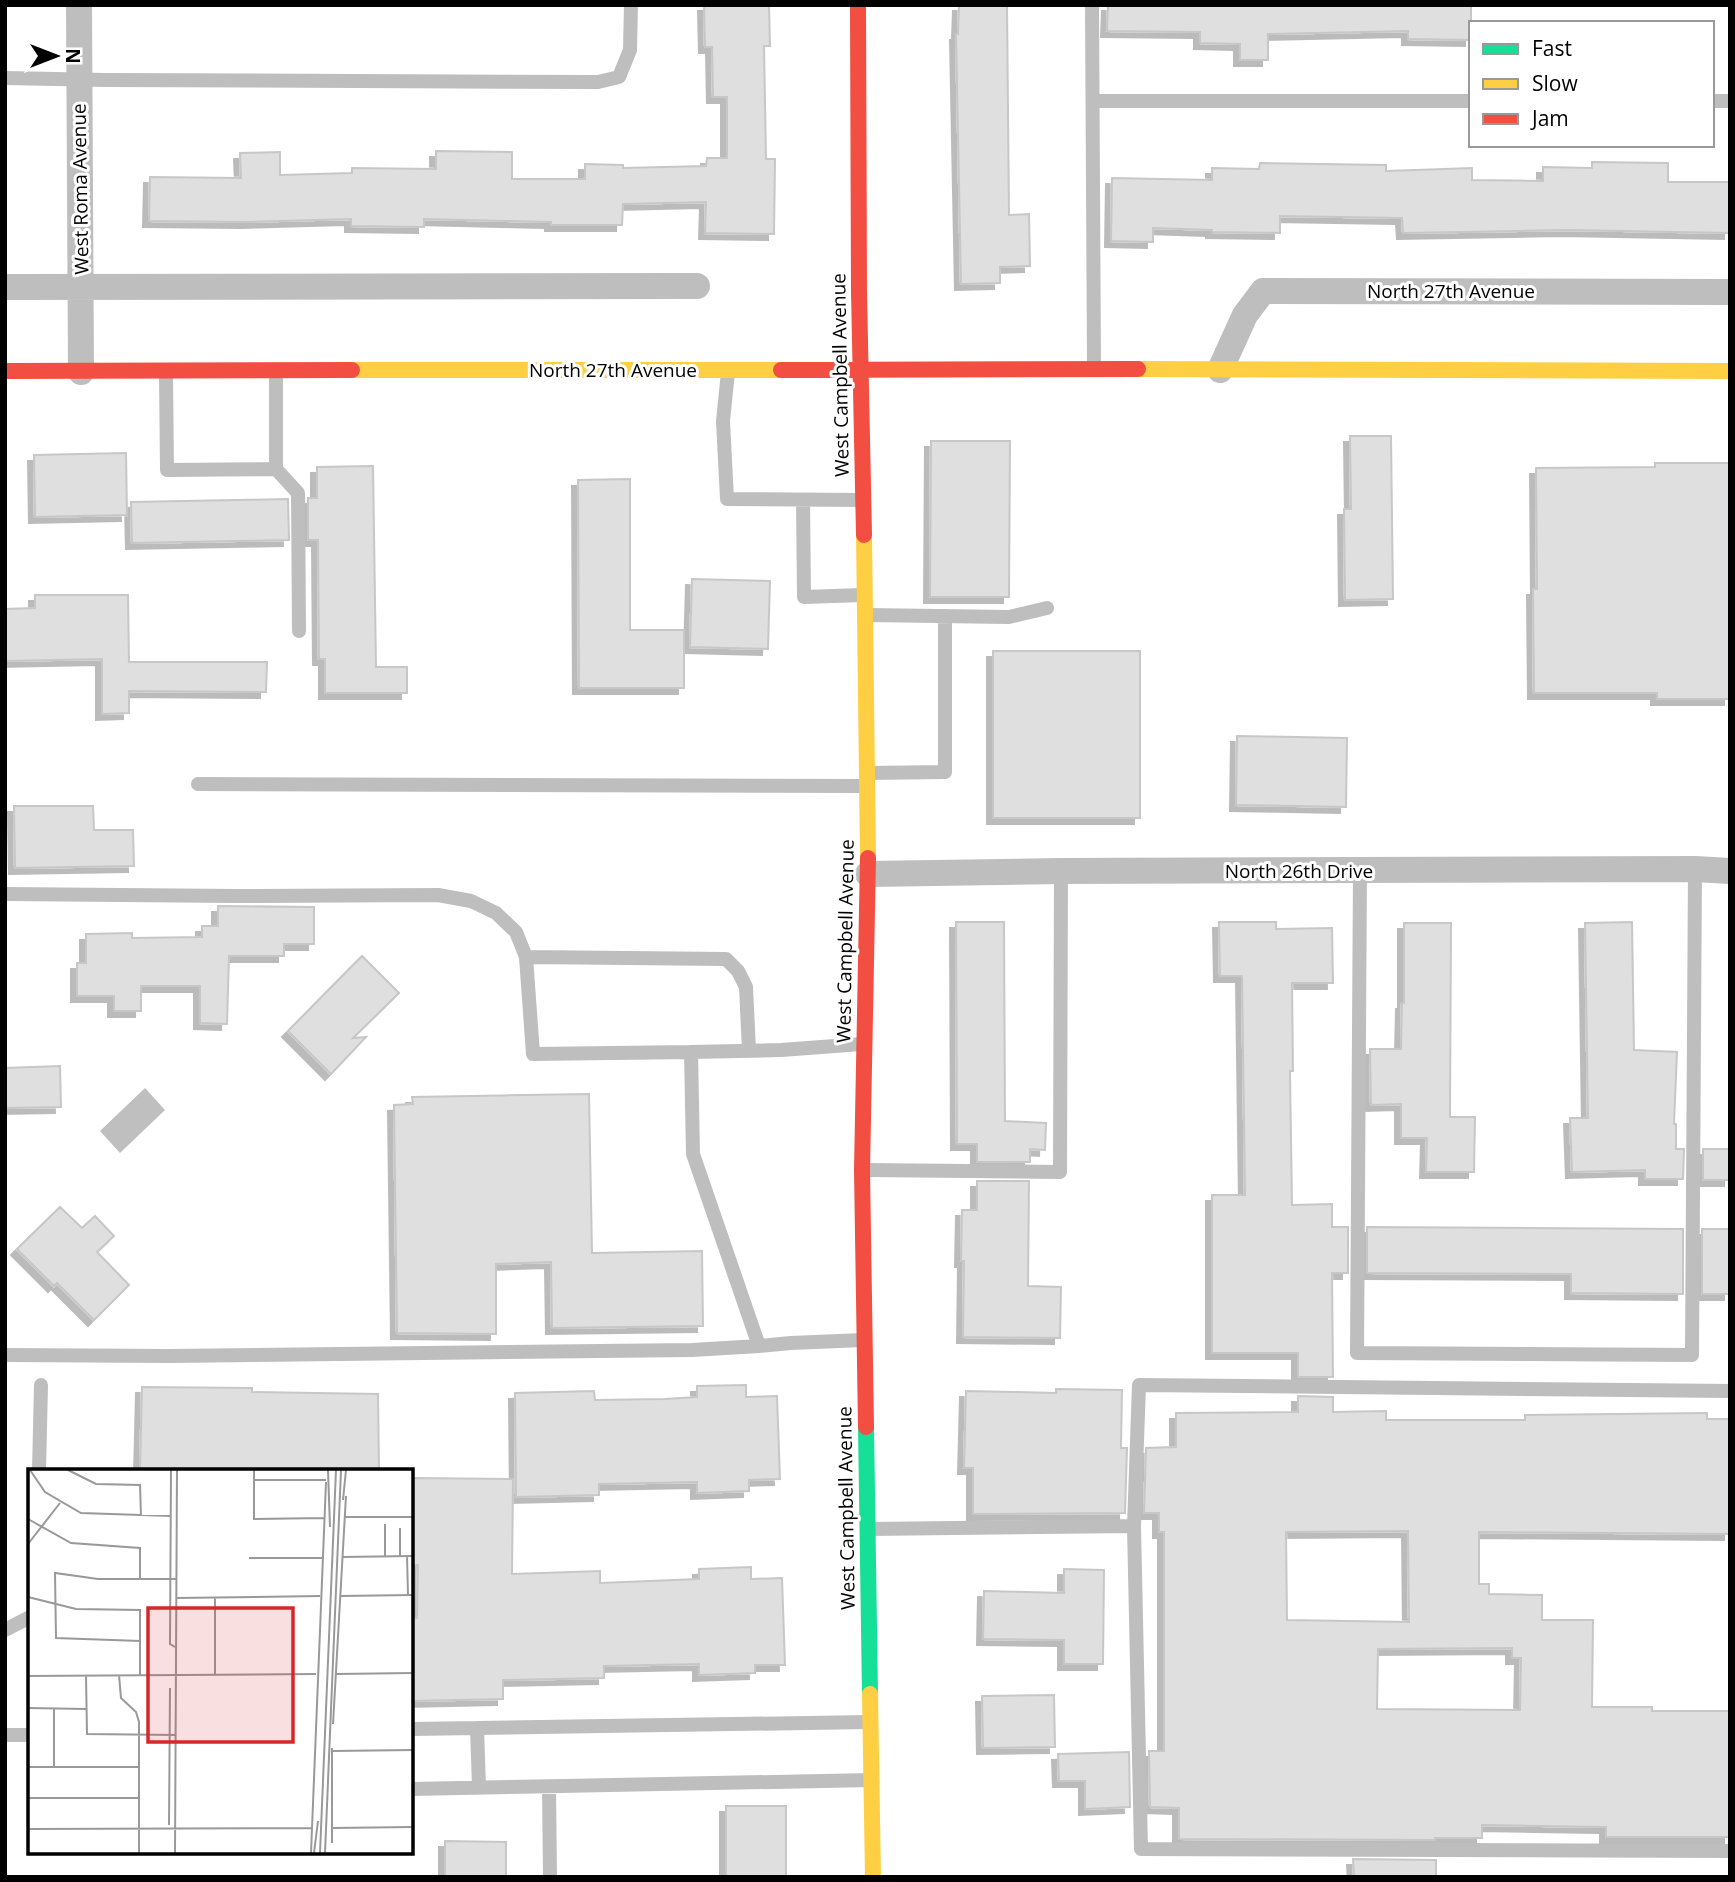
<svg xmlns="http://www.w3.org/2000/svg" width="1735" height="1882" font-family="'Open Sans',sans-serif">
<defs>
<filter id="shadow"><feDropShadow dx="-6" dy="6" stdDeviation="0" flood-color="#0004"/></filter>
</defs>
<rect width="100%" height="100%" fill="#fff"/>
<path fill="#bfbfbf" d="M 145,1088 L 165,1110 L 120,1153 L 100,1131 Z"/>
<path fill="#dfdfdf" stroke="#c7c7c7" stroke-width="2" fill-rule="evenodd" filter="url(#shadow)" d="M 704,5 L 769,5 L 770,46 L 764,46 L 766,159 L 775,159 L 774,234 L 705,233 L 706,202 L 623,204 L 622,225 L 551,225 L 551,222 L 424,219 L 424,227 L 351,226 L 351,219 L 248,222 L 149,221 L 150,177 L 241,178 L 240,153 L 280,152 L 280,175 L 352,173 L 352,168 L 436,169 L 436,151 L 512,152 L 512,179 L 585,179 L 585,164 L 623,165 L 623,168 L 706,166 L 707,158 L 727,158 L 727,97 L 713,97 L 712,47 L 705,47 Z
M 959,5 L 1007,5 L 1009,215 L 1029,214 L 1030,266 L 1000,267 L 1000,283 L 961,284 L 956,34 L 958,34 Z
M 1108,5 L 1471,5 L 1471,40 L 1408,39 L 1408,31 L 1268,34 L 1268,60 L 1240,60 L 1240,44 L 1200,43 L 1200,32 L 1107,31 Z
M 1592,162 L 1668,163 L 1668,182 L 1730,182 L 1730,233 L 1568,230 L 1403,233 L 1402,218 L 1280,216 L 1280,233 L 1212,232 L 1212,230 L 1153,228 L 1153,242 L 1111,241 L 1112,178 L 1212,180 L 1212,168 L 1259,169 L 1260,163 L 1386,165 L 1386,171 L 1472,168 L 1472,180 L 1543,181 L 1543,167 L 1592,168 Z
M 1350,436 L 1391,436 L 1393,599 L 1345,600 L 1344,509 L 1351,509 Z
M 931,441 L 1010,441 L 1009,597 L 930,597 Z
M 126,453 L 127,515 L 35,517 L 34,455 Z
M 1655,463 L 1730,463 L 1730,699 L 1657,699 L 1657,693 L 1534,693 L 1533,589 L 1537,589 L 1536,468 L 1655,467 Z
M 373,466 L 376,667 L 407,667 L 407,693 L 325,693 L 325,659 L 319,659 L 318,540 L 308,540 L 308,498 L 317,498 L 317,467 Z
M 630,479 L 630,630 L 684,630 L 684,688 L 579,688 L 578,480 Z
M 288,499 L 289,540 L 132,543 L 131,502 Z
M 692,579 L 770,581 L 768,649 L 690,647 Z
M 35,595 L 128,595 L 129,662 L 267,662 L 266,692 L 129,691 L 129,713 L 102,714 L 102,659 L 5,661 L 5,609 L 35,608 Z
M 993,651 L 1140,651 L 1140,818 L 993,818 Z
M 1237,736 L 1347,738 L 1346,807 L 1236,805 Z
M 14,806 L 93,806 L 94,830 L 133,830 L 134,866 L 15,868 Z
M 218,906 L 314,907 L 314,944 L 284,944 L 284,956 L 229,956 L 227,1024 L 200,1023 L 200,986 L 141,986 L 141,1011 L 114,1011 L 114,996 L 77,996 L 77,963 L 86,963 L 86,934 L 132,933 L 132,938 L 202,937 L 202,926 L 218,926 Z
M 956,922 L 1004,922 L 1005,1121 L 1046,1123 L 1045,1150 L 1030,1149 L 1030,1162 L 977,1162 L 977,1144 L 957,1144 Z
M 1219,922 L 1276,922 L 1276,929 L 1332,928 L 1333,983 L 1292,983 L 1293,1071 L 1290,1071 L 1292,1205 L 1332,1204 L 1332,1227 L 1348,1227 L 1348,1273 L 1332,1273 L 1333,1377 L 1298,1377 L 1298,1353 L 1212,1353 L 1212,1195 L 1245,1195 L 1242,976 L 1220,976 Z
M 1632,922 L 1634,1050 L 1677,1052 L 1674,1124 L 1676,1124 L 1676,1149 L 1684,1149 L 1683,1179 L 1645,1179 L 1645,1170 L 1572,1172 L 1570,1118 L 1588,1118 L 1585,923 Z
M 1404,923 L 1451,923 L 1450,1117 L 1475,1117 L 1474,1172 L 1426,1172 L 1427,1138 L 1401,1138 L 1401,1104 L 1371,1105 L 1370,1049 L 1401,1049 L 1402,1003 L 1404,1003 Z
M 362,956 L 399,993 L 353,1038 L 366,1037 L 331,1074 L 288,1031 Z
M 60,1066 L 61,1107 L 5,1108 L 5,1068 Z
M 589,1094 L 592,1253 L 702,1251 L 703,1326 L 552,1328 L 551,1262 L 496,1264 L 496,1334 L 397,1333 L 394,1105 L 413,1104 L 412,1097 Z
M 1703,1149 L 1730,1149 L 1730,1180 L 1703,1180 Z
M 977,1181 L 1029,1181 L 1028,1286 L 1061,1287 L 1060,1338 L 963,1337 L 964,1261 L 961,1261 L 962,1210 L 977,1210 Z
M 60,1207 L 82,1228 L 95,1216 L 114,1236 L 97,1252 L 129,1285 L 94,1320 L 57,1283 L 54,1286 L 17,1249 Z
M 1367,1227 L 1683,1229 L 1683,1294 L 1571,1293 L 1571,1274 L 1367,1273 Z
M 1702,1229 L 1730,1229 L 1730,1294 L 1702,1294 Z
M 746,1385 L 746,1397 L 777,1396 L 780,1479 L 749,1480 L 749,1491 L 697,1493 L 697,1482 L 599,1484 L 599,1495 L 516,1497 L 515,1393 L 594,1391 L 595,1400 L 665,1399 L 697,1397 L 697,1386 Z
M 142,1387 L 252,1388 L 252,1392 L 378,1394 L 379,1471 L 140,1470 Z
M 1056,1389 L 1122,1390 L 1121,1448 L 1127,1448 L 1125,1513 L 973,1514 L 973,1468 L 964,1468 L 966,1391 L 1056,1393 Z
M 1298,1396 L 1333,1397 L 1333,1412 L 1386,1411 L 1386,1420 L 1525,1420 L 1525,1415 L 1707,1413 L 1707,1419 L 1730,1419 L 1730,1534 L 1479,1532 L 1479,1584 L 1489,1584 L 1489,1594 L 1542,1595 L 1542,1620 L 1593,1620 L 1592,1707 L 1652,1707 L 1652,1711 L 1730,1711 L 1730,1837 L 1606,1837 L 1606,1827 L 1482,1825 L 1482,1838 L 1435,1838 L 1435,1840 L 1179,1839 L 1179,1808 L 1150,1807 L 1149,1751 L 1164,1751 L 1164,1532 L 1159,1532 L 1159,1513 L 1144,1513 L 1146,1448 L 1176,1447 L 1176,1413 L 1298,1412 ZM 1408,1531 L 1409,1622 L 1287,1620 L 1286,1532 ZM 1512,1648 L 1512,1658 L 1521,1658 L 1520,1710 L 1377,1709 L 1378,1649 Z
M 411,1478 L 513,1479 L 512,1574 L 600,1571 L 600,1583 L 699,1579 L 699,1569 L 751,1567 L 751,1579 L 782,1578 L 785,1665 L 755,1665 L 755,1673 L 699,1675 L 699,1664 L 604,1666 L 604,1678 L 503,1680 L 503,1699 L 411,1701 L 411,1619 L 417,1618 L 418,1565 L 411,1565 Z
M 1064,1569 L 1104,1570 L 1103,1664 L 1064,1664 L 1064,1640 L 983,1639 L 984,1591 L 1064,1593 Z
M 1054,1695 L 1055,1747 L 983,1748 L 982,1696 Z
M 1129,1752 L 1130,1807 L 1085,1809 L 1085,1781 L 1059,1781 L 1058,1754 Z
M 726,1806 L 786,1806 L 786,1877 L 726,1877 Z
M 445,1841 L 506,1842 L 506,1877 L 445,1877 Z
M 1353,1859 L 1436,1860 L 1436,1877 L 1354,1877 Z"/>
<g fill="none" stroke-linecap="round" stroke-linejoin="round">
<path stroke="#bebebe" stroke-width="14" d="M 1092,5 L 1094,368
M 5,78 L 105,80 L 598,82 L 619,77 L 630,50 L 631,5
M 1093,101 L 1471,101
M 1712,101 L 1730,101
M 728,372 L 723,421 L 727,499 L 862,500
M 166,373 L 167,470 L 276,469
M 276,373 L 276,469 L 298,493 L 299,631
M 803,500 L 804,597 L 863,595
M 867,615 L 1009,617 L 1047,608
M 867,773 L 945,772 L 945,616
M 198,784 L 866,786
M 1360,871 L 1357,1353 L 1692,1355 L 1695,869
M 5,894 L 236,896 L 438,895 L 471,901 L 496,913 L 516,932 L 526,957 L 533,1054 L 691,1052
M 526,957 L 726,959 L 738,971 L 746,987 L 749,1050
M 862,1044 L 781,1050 L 691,1052 L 693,1154 L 759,1346 L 791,1343 L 863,1340
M 865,1170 L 1060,1172 L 1061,871
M 5,1355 L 169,1356 L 692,1350 L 759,1346
M 1730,1391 L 1139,1385 L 1134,1526 L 1141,1849 L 1730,1851
M 39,1471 L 41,1385
M 869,1529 L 1134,1526
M 5,1630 L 30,1617
M 477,1728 L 479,1787
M 411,1729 L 869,1722
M 5,1735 L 30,1735
M 549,1787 L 550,1877
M 411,1789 L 872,1780"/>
<path stroke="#bebebe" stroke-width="26" d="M 79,5 L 81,372
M 5,287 L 697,286
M 1220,370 L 1245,315 L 1263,291 L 1730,292
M 868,874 L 1061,871 L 1695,869 L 1730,871"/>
<path stroke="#16e098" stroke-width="16" d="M 866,1427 L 870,1694"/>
<path stroke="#ffcf43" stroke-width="16" d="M 1138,369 L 1730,371
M 352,370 L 781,370
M 864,535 L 868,858
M 870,1694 L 873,1877"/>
<path stroke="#f24e42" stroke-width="16" d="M 858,5 L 859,292 L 864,535
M 781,370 L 1138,369
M 5,371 L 352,370
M 866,1427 L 862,1170 L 868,858"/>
</g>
<g text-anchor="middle" stroke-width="6" stroke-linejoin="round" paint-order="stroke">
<g font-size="19" fill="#000" stroke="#fff">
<text transform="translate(80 189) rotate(-91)" y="7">West Roma Avenue</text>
<text x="1451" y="298">North 27th Avenue</text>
<text x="613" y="377">North 27th Avenue</text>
<text transform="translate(840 375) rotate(-91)" y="7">West Campbell Avenue</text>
<text x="1299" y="878">North 26th Drive</text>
<text transform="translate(845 941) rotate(-89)" y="7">West Campbell Avenue</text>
<text transform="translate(846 1508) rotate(-91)" y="7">West Campbell Avenue</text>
</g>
</g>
<g transform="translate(28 1469)">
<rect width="385" height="385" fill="#fff"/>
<path fill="none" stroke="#999" stroke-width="2" d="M 2,1 L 17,23 L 53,44 L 143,47M 40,1 L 68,15 L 112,16 L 113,47M 143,1 L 142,175 L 147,178M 226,1 L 226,50 L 297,49M 300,1 L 302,58M 226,11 L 298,11M 315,31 L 318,1M 317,48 L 385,48M 0,50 L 43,74 L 112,79 L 112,110M 0,75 L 32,34M 357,87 L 357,55M 372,87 L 372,59M 379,87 L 380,126M 314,88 L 385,87M 221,89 L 295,89M 312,127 L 385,126M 0,128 L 48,140 L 112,141 L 112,206M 148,129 L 292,127M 112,172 L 28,169 L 27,104 L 70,110 L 148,110M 308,205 L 385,204M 91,206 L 93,229 L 108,243 L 111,253 L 111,384M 187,206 L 187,128M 0,207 L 288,205M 58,207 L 59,265 L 148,266M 0,239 L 58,240M 305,255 L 318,27M 304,282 L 385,281M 0,298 L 110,298M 26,298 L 26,240M 0,329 L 110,329M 141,356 L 142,219M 304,359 L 385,358M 0,360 L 284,359M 304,374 L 304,279M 147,384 L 149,1M 283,384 L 298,13M 286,384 L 290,352M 292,384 L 308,1M 297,384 L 313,1"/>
<path fill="#d62828" fill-opacity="0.15" stroke="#d62828" stroke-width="3.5" d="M 120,139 L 265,139 L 265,273 L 120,273 Z"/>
<rect width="385" height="385" fill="none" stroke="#000" stroke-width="3.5"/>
</g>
<rect width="1735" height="1882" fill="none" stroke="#000000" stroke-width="14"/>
<rect x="1469" y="21" width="245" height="126" fill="#ffffff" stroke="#999999" stroke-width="2"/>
<rect x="1483" y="44" width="35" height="10" fill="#16e098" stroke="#999999" stroke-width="2"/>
<text x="1532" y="56" font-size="21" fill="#000000">Fast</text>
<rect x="1483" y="79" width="35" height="10" fill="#ffcf43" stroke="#999999" stroke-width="2"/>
<text x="1532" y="91" font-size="21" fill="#000000">Slow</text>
<rect x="1483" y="114" width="35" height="10" fill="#f24e42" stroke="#999999" stroke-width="2"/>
<text x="1532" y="126" font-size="21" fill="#000000">Jam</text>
<g transform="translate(56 56) rotate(90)" stroke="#ffffff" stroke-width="5" paint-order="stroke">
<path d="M0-5L12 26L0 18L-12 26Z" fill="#000000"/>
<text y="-10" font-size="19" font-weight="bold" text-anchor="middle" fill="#000000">N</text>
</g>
</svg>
